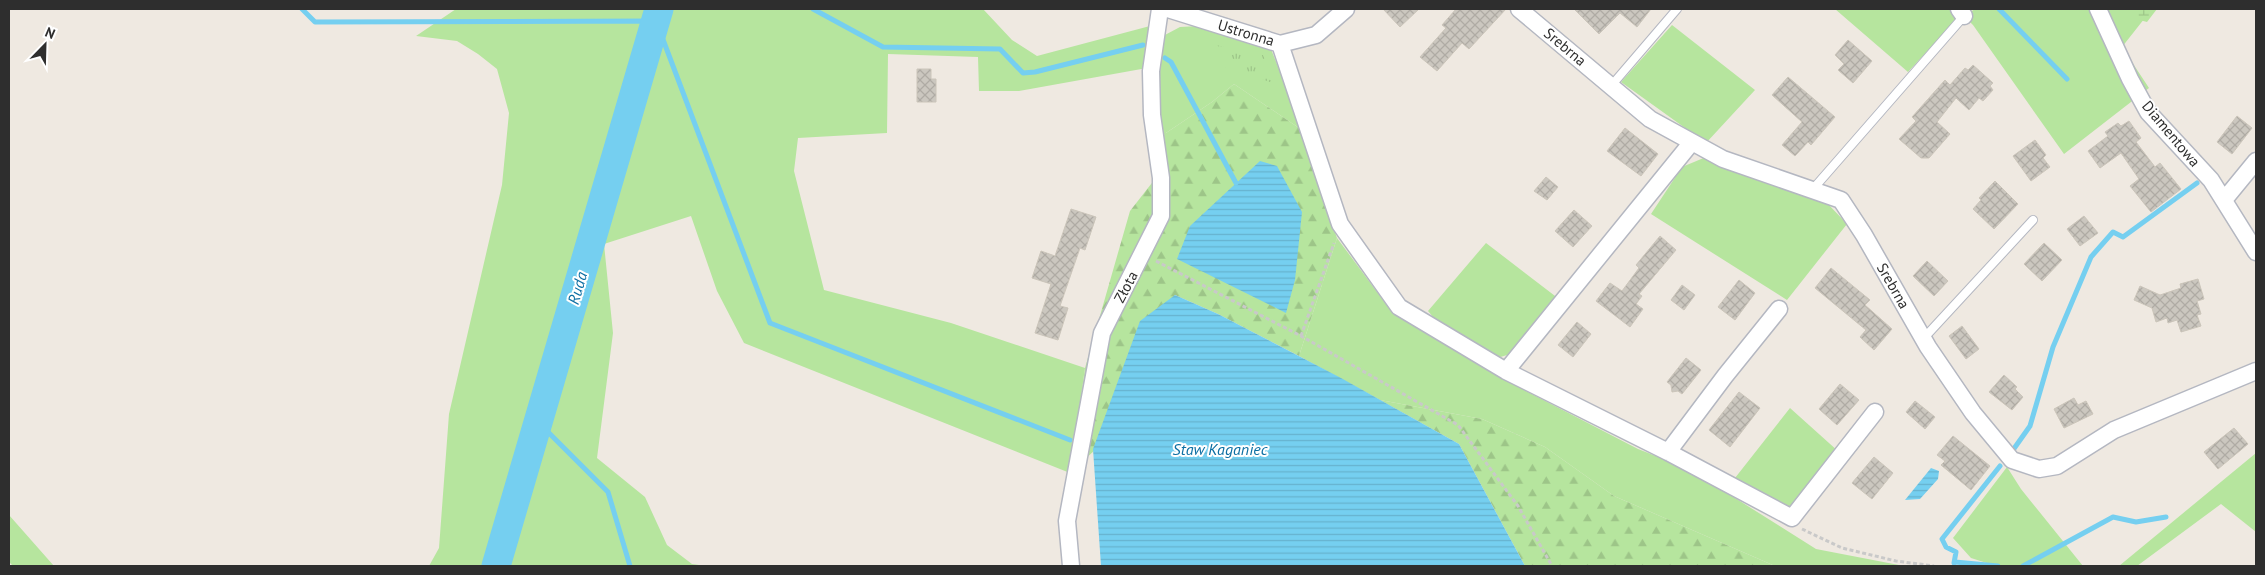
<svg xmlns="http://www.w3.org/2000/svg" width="2265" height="575" font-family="'PT Sans',sans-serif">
<defs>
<pattern id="forest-firs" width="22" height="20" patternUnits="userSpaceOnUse" patternTransform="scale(1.25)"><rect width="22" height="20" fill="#b6e59e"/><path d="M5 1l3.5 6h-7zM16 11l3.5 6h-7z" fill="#9dc588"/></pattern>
<pattern id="wetland-marsh" width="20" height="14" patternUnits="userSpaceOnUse" patternTransform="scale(1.25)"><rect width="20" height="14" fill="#b6e59e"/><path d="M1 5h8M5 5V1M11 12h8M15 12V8" fill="none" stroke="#9dc588"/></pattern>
<pattern id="park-tufts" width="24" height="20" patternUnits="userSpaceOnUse" patternTransform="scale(1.25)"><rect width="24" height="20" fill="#b6e59e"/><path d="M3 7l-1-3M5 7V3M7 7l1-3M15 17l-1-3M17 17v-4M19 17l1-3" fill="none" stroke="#9dc588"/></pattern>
<pattern id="water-rules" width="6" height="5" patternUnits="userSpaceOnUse" patternTransform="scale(1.25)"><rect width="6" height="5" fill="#75cff0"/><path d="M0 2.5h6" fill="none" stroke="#66b2ce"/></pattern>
<pattern id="building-cross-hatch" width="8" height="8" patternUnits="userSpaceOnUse" patternTransform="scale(1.25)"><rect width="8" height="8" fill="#cbc7bf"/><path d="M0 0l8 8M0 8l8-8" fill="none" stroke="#afaba4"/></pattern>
</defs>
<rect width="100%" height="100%" fill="#efe9e1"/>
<path fill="#b6e59e" d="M 456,9 L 983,9 L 1012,40 L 1037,56 L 1150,26 L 1147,68 L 1019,91 L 979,91 L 978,57 L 888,54 L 887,133 L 798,138 L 794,171 L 824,290 L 951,323 L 1085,368 L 1070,473 L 744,343 L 717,291 L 691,216 L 604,244 L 613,333 L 597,458 L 645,497 L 667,545 L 692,564 L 706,566 L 429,566 L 439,548 L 449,414 L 502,185 L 509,113 L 497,69 L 478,54 L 457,41 L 416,36 Z
M 1835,9 L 1950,9 L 1957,19 L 1908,72 Z
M 1975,9 L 2152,9 L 2122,47 L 2149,88 L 2064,154 L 1973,25 L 1964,16 Z
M 1672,25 L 1755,90 L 1706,143 L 1621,82 Z
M 1199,26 L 1271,49 L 1291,100 L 1299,128 L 1234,84 L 1212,102 L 1160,137 L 1156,75 L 1163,36 L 1180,27 Z
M 1706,157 L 1828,204 L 1847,224 L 1787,300 L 1651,214 L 1682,167 Z
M 1337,238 L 1389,308 L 1526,391 L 1638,449 L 1689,469 L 1816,549 L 1904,566 L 1775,566 L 1614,496 L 1545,447 L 1482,419 L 1380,400 L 1299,356 Z
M 1486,243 L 1559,299 L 1514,353 L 1497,358 L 1434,318 L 1428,311 Z
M 1790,408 L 1839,452 L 1796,503 L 1786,509 L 1735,478 Z
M 2256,453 L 2256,532 L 2221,504 L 2137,566 L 2119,566 Z
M 2007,467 L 2021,489 L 2083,566 L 1996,566 L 1971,558 L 1953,538 Z
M 9,515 L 54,566 L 13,566 L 9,562 Z"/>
<path fill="url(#forest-firs)" d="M 1234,84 L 1299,128 L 1337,238 L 1299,356 L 1218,314 L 1175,295 L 1095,450 L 1070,473 L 1085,368 L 1130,211 L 1155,179 L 1160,137 L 1212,102 Z
M 1380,400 L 1482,419 L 1545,447 L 1614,496 L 1775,566 L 1525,566 L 1459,444 Z"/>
<path fill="url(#wetland-marsh)" d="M 2120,9 L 2157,9 L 2147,22 L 2128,17 Z"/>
<path fill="url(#park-tufts)" d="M 1212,44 L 1258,55 L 1263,55 L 1276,84 L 1219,65 Z"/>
<path fill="url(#water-rules)" d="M 1260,161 L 1277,166 L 1302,212 L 1295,280 L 1286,313 L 1177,259 L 1190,226 Z
M 1175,295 L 1218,314 L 1341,378 L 1459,444 L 1525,566 L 1101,566 L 1093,449 L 1140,321 Z
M 1931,468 L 1939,471 L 1938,479 L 1920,499 L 1905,500 Z"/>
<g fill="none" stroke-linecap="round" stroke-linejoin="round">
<path stroke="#75cff0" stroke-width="5" d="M 302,9 L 315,22 L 656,21 L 770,323 L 1070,440
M 813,9 L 883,47 L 1000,49 L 1023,73 L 1035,72 L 1143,45
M 1999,9 L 2067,79
M 1165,58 L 1171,62 L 1236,183
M 538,422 L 608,492 L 630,566
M 2013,450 L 2030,426 L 2053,347 L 2091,257 L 2113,232 L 2123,237 L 2197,183
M 1955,562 L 1998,566
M 1954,563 L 1956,552 L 1946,547 L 1942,539 L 2000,466
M 2023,566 L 2113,517 L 2136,522 L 2166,517"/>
<path stroke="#75cff0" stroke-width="29" d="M 496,566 L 659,9"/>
</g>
<path fill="url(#building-cross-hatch)" stroke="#cbc5ba" d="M 1383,9 L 1419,9 L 1400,27 Z
M 1456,9 L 1506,9 L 1469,49 L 1462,43 L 1437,71 L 1420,57 L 1446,28 L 1442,25 Z
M 1574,9 L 1651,9 L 1637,27 L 1620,13 L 1599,34 Z
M 1848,40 L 1872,61 L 1853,83 L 1838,70 L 1844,64 L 1835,55 Z
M 1973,65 L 1993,83 L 1990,86 L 1993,90 L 1983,101 L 1979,98 L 1969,110 L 1956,98 L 1937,122 L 1950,134 L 1929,158 L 1921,158 L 1899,139 L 1916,121 L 1912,117 L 1945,80 L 1950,85 L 1965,68 L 1968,70 Z
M 917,69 L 931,69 L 931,79 L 936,79 L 936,102 L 917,102 Z
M 1788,77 L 1835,117 L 1811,145 L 1808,142 L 1795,156 L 1782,145 L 1802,122 L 1772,95 Z
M 2237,116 L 2252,128 L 2232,154 L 2217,142 Z
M 2129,121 L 2141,138 L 2136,142 L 2155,167 L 2160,163 L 2181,189 L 2151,212 L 2130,186 L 2139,179 L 2121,153 L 2100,168 L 2088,151 L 2108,136 L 2105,132 L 2118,123 L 2121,126 Z
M 1625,128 L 1658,154 L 1641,176 L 1607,151 Z
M 2035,140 L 2046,155 L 2043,158 L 2050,167 L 2031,181 L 2013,156 Z
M 1546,177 L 1558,187 L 1547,200 L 1534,191 Z
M 1995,181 L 2018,204 L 1994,229 L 1973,209 L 1981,200 L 1979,198 Z
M 1071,209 L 1096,217 L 1085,250 L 1080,248 L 1060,306 L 1068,308 L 1058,340 L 1035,333 L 1051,284 L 1032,278 L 1041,251 L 1055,256 Z
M 1574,210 L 1592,226 L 1573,247 L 1555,231 Z
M 2084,216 L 2098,233 L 2080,246 L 2067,229 Z
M 1660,236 L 1676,250 L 1639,294 L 1642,296 L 1636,304 L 1643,309 L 1630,327 L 1596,301 L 1610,283 L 1622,291 L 1639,268 L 1636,265 Z
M 2044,243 L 2062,260 L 2042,281 L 2024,264 Z
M 1927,261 L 1948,281 L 1934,296 L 1913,276 Z
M 1831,268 L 1870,300 L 1865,305 L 1892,329 L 1874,350 L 1860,337 L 1866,330 L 1815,288 Z
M 2198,279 L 2204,299 L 2197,301 L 2201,314 L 2197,315 L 2201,326 L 2181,332 L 2177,320 L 2168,323 L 2167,318 L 2156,322 L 2152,308 L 2134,300 L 2140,286 L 2160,295 L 2181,288 L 2180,284 Z
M 1739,280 L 1755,293 L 1735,320 L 1718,307 Z
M 1682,285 L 1695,295 L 1684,310 L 1671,300 Z
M 1577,322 L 1591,334 L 1573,357 L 1558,345 Z
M 1962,326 L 1979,349 L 1966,359 L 1949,336 Z
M 1686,358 L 1701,370 L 1682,394 L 1678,391 L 1672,392 L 1671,385 L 1667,382 Z
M 2004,375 L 2017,387 L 2015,389 L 2023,397 L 2012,410 L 1989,392 Z
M 1840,384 L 1859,400 L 1837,425 L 1819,409 Z
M 1739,392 L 1760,408 L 1730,447 L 1709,430 Z
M 2074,398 L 2078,405 L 2086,401 L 2093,414 L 2064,428 L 2054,409 Z
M 1915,401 L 1935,417 L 1925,429 L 1906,412 Z
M 2234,428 L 2248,444 L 2218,469 L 2204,452 Z
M 1953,436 L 1990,466 L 1971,490 L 1941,465 L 1945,461 L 1937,455 Z
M 1874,457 L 1893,473 L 1872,499 L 1852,483 Z"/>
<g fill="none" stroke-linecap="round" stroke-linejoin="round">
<g stroke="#b4b7c1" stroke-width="10">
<path id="lane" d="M 1611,86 L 1677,9
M 1813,189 L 1964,16
M 1924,338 L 2033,220"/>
</g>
<g stroke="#b4b7c1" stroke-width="19">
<path id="street" d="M 1168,9 L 1280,44 L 1316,35 L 1346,9
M 1519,9 L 1650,119 L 1723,159 L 1841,200 L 1864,235 L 1928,347 L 1973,413 L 2012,460 L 2039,469 L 2057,466 L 2114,430 L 2256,371
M 1959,9 L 1964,16
M 2098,9 L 2130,79 L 2148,112 L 2211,180 L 2256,252
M 1280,44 L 1340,224 L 1399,307 L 1506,371 L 1668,452 L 1792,518 L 1875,412
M 2224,200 L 2256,161
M 1506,371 L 1692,142
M 1668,452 L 1725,376 L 1779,309
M 1071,566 L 1067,521 L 1102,333 L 1161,216 L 1161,178 L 1152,115 L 1151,71 L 1160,9"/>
</g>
<path stroke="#c9c9c9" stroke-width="3" stroke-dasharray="4 2.5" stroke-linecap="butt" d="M 1156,261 L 1301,336 L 1458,425 L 1518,506 L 1552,566
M 1301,336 L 1334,243
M 1802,529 L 1842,548 L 1896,561 L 1934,566"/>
<use href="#lane" stroke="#fff" stroke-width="8"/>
<use href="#street" stroke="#fff" stroke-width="16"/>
</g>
<g text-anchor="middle" stroke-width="4" stroke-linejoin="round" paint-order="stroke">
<g font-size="15" fill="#2e2e2e" stroke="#fff">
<text transform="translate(1246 33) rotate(17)" y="5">Ustronna</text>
<text transform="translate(1565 47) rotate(40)" y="5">Srebrna</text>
<text transform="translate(2171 134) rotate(50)" y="5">Diamentowa</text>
<text transform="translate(1893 286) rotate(60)" y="5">Srebrna</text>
<text transform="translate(1126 287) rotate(-62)" y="5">Złota</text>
</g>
<g font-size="16" font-style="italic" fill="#0d6fa3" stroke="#fff">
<text transform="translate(577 288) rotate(-74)" y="6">Ruda</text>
<text x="1220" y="455">Staw Kaganiec</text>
</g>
</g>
<rect width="2265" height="575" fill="none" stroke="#2e2e2e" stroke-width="20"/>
<g transform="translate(45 45) rotate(23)" stroke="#ffffff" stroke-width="4" paint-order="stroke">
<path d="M0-4L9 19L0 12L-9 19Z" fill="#2e2e2e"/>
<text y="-8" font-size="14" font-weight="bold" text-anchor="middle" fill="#2e2e2e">N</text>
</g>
</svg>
